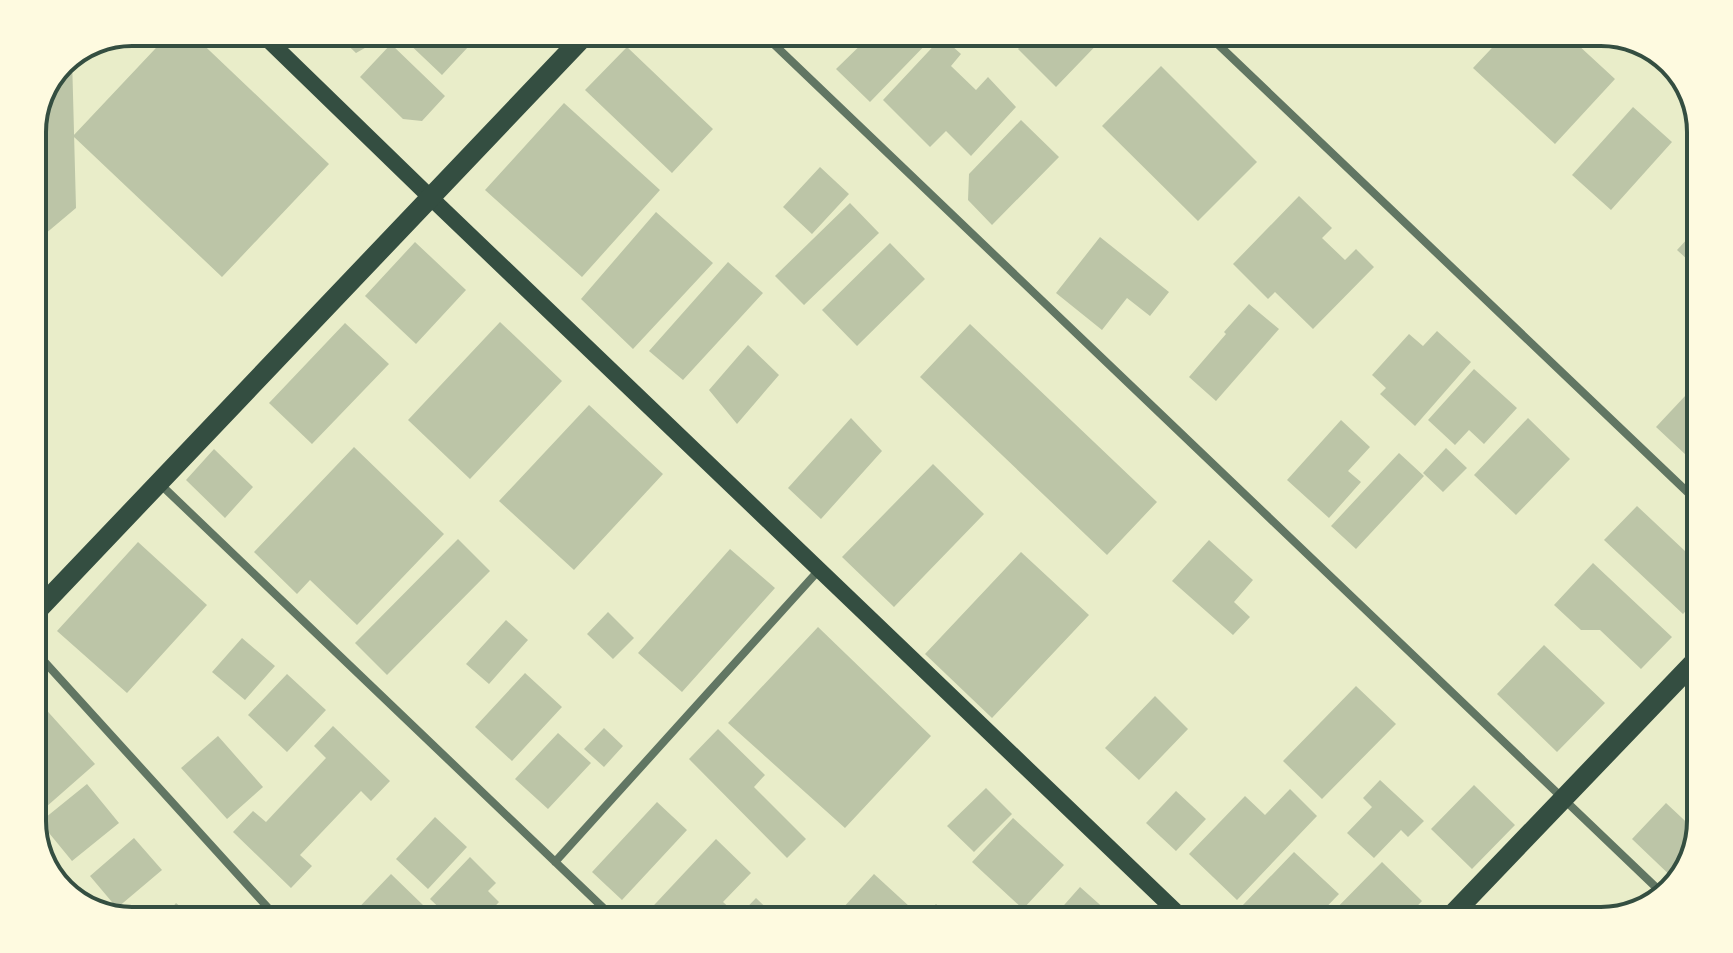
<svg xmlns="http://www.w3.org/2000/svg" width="1733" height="953" font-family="'Open Sans',sans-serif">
<rect width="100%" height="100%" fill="#e9edc9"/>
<path fill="#bcc5a7" d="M 171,32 L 190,32 L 329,164 L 222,277 L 73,136 Z
M 334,32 L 390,32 L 386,36 L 356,53 Z
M 408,32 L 482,32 L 442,75 L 403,38 Z
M 874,32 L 925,32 L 932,38 L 870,102 L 836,69 Z
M 1034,32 L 1109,32 L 1056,87 L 1018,49 Z
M 1507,32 L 1564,32 L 1615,79 L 1555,144 L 1473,68 Z
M 942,37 L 961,54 L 951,66 L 976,90 L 988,77 L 1016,107 L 971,156 L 946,131 L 930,147 L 883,100 Z
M 391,44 L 445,96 L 422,121 L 403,119 L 360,77 Z
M 627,47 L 713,129 L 672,173 L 585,90 Z
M 72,57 L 76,208 L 32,245 L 32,126 L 62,61 Z
M 1161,66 L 1257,162 L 1198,221 L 1102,126 Z
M 564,103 L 660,190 L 582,277 L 485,190 Z
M 1633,107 L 1672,142 L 1611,210 L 1572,175 Z
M 1021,120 L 1059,157 L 992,225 L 968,200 L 969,174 Z
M 820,167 L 849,194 L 812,234 L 783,207 Z
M 1299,196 L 1332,228 L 1322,238 L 1345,260 L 1356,249 L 1374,267 L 1313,329 L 1275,292 L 1268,299 L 1233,264 Z
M 850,203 L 879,233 L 804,305 L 775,276 Z
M 656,212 L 713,263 L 633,349 L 581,299 Z
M 1701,224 L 1701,272 L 1677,250 Z
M 1100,237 L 1169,292 L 1150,316 L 1127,298 L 1102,330 L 1056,293 Z
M 415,242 L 466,290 L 416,344 L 365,296 Z
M 890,243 L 925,279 L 857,346 L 822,310 Z
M 728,262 L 763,293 L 683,380 L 649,351 Z
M 1249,304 L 1279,329 L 1216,401 L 1189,377 L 1226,334 L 1224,332 Z
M 500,322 L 562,381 L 470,479 L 408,420 Z
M 345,323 L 389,364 L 312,444 L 269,403 Z
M 970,324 L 1157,502 L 1107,555 L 920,377 Z
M 1437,331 L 1471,362 L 1415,426 L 1380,394 L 1386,388 L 1372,375 L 1409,334 L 1423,346 Z
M 748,345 L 779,375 L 737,424 L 709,390 Z
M 1474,369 L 1517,408 L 1484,444 L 1469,430 L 1455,445 L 1428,420 Z
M 1701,379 L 1701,469 L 1656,427 Z
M 589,405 L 663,474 L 574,570 L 499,501 Z
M 851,418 L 882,451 L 821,519 L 788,488 Z
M 1528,418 L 1570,459 L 1516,515 L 1474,475 Z
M 1341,420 L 1370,447 L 1348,471 L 1361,482 L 1329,518 L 1287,480 Z
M 354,447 L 444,534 L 357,625 L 310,580 L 297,594 L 254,552 Z
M 1446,448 L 1467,468 L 1443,492 L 1423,473 Z
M 214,449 L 253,487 L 225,518 L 186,480 Z
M 1399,453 L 1424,476 L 1356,549 L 1331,526 Z
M 933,464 L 984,514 L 894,607 L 842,557 Z
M 1637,506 L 1701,566 L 1701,595 L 1683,614 L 1604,540 Z
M 458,539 L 490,571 L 387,675 L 355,643 Z
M 1209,540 L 1253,580 L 1234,602 L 1250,617 L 1233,635 L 1172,581 Z
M 138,542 L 207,605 L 127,693 L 57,631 Z
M 730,549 L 775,588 L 682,692 L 638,653 Z
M 1021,552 L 1089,615 L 992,718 L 925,654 Z
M 1593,563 L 1672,637 L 1641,669 L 1600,630 L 1581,630 L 1554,605 Z
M 608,612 L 634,638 L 613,659 L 587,634 Z
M 506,620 L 528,640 L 489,684 L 466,664 Z
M 818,627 L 931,736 L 845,828 L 728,723 Z
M 242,638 L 275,666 L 245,700 L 212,672 Z
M 1544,645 L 1605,703 L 1557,752 L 1497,694 Z
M 525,673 L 562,707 L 512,761 L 475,727 Z
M 287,674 L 326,710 L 287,752 L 248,715 Z
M 1356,686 L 1396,724 L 1322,799 L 1283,761 Z
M 32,694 L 95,764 L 46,807 L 32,791 Z
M 1155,696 L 1188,729 L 1139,780 L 1105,748 Z
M 333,726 L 390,781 L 371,801 L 361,791 L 300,855 L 312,866 L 291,888 L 233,832 L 253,811 L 266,822 L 326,758 L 314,746 Z
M 604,728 L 623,746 L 604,767 L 584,749 Z
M 718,729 L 765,775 L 754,787 L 806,839 L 787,858 L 689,759 Z
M 558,733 L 591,763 L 548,809 L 515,779 Z
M 218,736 L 263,787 L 227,819 L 181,768 Z
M 1380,780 L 1424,821 L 1408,837 L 1401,830 L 1374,858 L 1347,833 L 1372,807 L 1363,798 Z
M 87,784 L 119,823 L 72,861 L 40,822 Z
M 1474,785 L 1515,825 L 1472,869 L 1431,829 Z
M 986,788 L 1012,814 L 974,852 L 947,826 Z
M 1290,789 L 1317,816 L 1237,900 L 1189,854 L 1245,796 L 1265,815 Z
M 1176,791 L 1206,819 L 1176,851 L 1146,823 Z
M 657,802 L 687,830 L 622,900 L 592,872 Z
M 1666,803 L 1698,833 L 1688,871 L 1677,882 L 1632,839 Z
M 435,817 L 467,847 L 428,889 L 396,859 Z
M 1013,818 L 1064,865 L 1023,909 L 972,862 Z
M 134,838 L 162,870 L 117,908 L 90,876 Z
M 716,839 L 751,873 L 723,902 L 733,911 L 723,921 L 643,921 L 641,919 Z
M 1294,852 L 1339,894 L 1313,921 L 1258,921 L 1242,906 Z
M 470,857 L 496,883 L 488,891 L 499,902 L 481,921 L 453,921 L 430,899 Z
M 1382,862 L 1422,901 L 1403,921 L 1324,921 Z
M 391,874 L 423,905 L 407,921 L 346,921 Z
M 874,874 L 922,918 L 936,904 L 954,921 L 831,921 Z
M 1080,887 L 1107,911 L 1099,921 L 1050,921 Z
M 756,898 L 780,921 L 734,921 Z
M 176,903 L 197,921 L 161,921 Z
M 503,908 L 515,921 L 488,921 Z"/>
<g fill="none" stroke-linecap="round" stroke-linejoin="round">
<path stroke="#617663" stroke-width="8" d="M 761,32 L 1664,895
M 1205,32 L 1701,505
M 159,483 L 617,921
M 32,648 L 280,921
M 555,862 L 819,570"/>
<path stroke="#344e41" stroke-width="16" d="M 260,32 L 430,197 L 1186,921"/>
<path stroke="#344e41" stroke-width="20" d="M 32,616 L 588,32
M 1446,921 L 1701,655"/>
</g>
<path d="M0 0H1733V953H0ZM132 46H1601A86 86 0 0 1 1687 132V821A86 86 0 0 1 1601 907H132A86 86 0 0 1 46 821V132A86 86 0 0 1 132 46Z" fill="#fefae0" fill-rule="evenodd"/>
<path fill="none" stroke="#344e41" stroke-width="4" d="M132 46H1601A86 86 0 0 1 1687 132V821A86 86 0 0 1 1601 907H132A86 86 0 0 1 46 821V132A86 86 0 0 1 132 46Z"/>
</svg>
